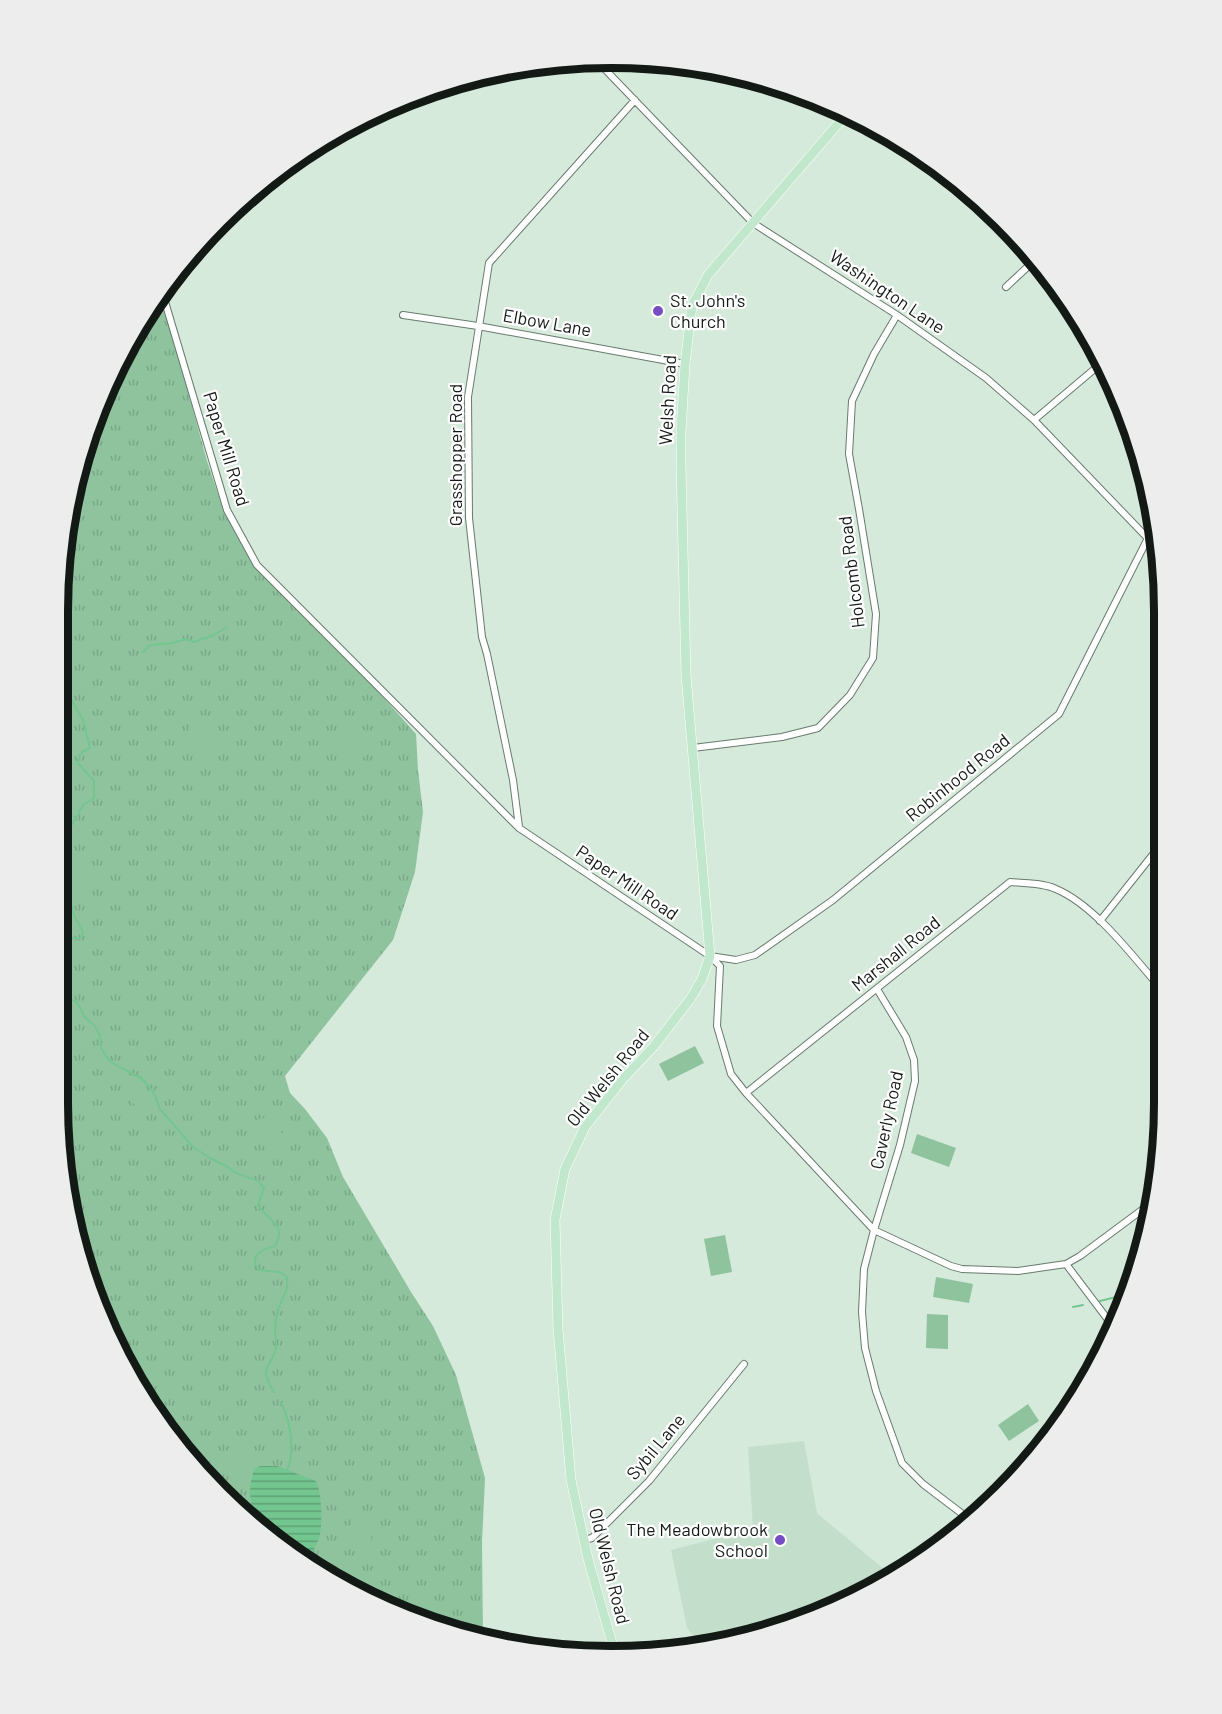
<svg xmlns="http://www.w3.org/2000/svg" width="1222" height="1714" font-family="Barlow,sans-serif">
<defs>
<pattern id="grass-tufts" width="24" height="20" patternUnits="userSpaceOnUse" patternTransform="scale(1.5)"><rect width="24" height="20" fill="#8ec39e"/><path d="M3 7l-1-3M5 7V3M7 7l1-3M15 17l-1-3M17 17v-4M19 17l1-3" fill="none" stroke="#7aa787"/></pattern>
<pattern id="water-rules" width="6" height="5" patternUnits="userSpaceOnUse" patternTransform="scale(1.5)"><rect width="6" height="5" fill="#74c691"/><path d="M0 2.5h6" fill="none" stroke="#5ea075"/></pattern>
</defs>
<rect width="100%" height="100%" fill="#d5eada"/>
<path fill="#c3dfcb" d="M 804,1441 L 817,1513 L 892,1576 L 856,1600 L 719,1646 L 703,1647 L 687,1628 L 671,1550 L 753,1529 L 748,1447 Z"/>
<path fill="url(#grass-tufts)" d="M 161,298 L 173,337 L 207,461 L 224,512 L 255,568 L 367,679 L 416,734 L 418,770 L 423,812 L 415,872 L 393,940 L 285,1076 L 290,1093 L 305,1109 L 327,1138 L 343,1177 L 411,1292 L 433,1326 L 456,1375 L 485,1478 L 482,1542 L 483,1637 L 399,1615 L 246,1520 L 150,1410 L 76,1247 L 57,1103 L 57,611 L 68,503 L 131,334 Z"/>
<path fill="#8ec39e" d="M 195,719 C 210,721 220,737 215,752 L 205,757 L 197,755 C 193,750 194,747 193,741 C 190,731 183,727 195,719 Z
M 349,722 L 353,723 L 373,736 C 374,745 369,759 358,758 C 352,757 345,750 342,746 L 344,725 Z
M 81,853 C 93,859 93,862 93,874 C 94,884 95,886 84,890 L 76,888 L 75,881 L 68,871 C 68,860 71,855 81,853 Z
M 695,1046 L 704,1063 L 668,1081 L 659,1064 Z
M 131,1080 C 142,1086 156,1096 147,1109 C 135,1108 123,1098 122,1085 L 124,1082 Z
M 266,1118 C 276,1123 283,1129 283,1140 L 277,1147 L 273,1147 L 265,1139 L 256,1137 L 252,1133 C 250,1124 257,1118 266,1118 Z
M 917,1134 L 956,1148 L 949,1167 L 911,1153 Z
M 725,1235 L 732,1272 L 711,1276 L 704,1239 Z
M 936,1277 L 973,1284 L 969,1303 L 933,1297 Z
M 927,1314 L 948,1315 L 948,1349 L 926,1348 Z
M 1028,1404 L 1039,1421 L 1009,1441 L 998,1425 Z
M 232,1452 C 249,1453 257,1472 245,1485 L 242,1485 L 227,1475 L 226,1457 Z
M 356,1511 L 360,1511 C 368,1517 373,1531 371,1541 L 364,1546 L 352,1543 L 348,1536 L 353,1514 Z
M 398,1601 L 407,1601 L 414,1609 L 419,1620 L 399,1615 L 390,1609 L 391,1605 Z"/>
<path fill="url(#water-rules)" d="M 260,1466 L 277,1466 L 316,1481 C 322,1492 323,1526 319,1538 C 316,1547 311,1551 312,1561 C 273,1537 238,1521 254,1469 Z"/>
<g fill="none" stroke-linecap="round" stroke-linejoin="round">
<path stroke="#74c691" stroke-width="2" d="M 143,652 L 150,645 L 173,643 L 186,639 L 194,642 L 214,635 L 227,627
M 57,849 L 60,845 L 65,843 L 67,833 L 84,804 L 94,798 L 94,781 L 77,762 L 82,752 L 90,748 L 83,720 L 67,692 L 63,688 L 57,690
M 57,886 C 70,893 70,903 74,915 C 77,923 82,926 83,934 L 80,938 L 60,939 L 58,943 L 63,998 L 76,1001 L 85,1017 L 95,1026 L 100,1036 L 101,1048 L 108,1059 L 114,1064 L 141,1078 L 153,1091 L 160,1109 L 193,1147 L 208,1157 L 228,1167 L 234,1172 L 258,1181 L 264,1188 L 258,1205 C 268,1221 288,1226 275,1246 C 263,1249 247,1256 259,1270 L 279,1272 L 286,1276 C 291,1289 281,1298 278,1311 C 276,1317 275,1324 275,1330 C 275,1336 277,1344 276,1349 C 268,1372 259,1367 274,1392
M 1100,1301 L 1128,1294
M 1073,1307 L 1083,1305
M 281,1403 C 290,1420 296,1452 287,1470"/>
<g stroke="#687b6e" stroke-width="8">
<path id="minor" d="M 596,60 L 753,223 L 897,315 L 986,378 L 1034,420 L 1160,551
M 1006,287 L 1036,259
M 163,295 L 227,510 L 257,565 L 519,828 L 710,956 L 720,966 L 717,1026 L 731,1074 L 746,1093 L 874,1230 L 864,1269 L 862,1312 L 865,1348 L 876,1391 L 902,1463 L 923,1484 L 973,1522
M 403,315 L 478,326 L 685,364
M 1034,420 L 1104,361
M 693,748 L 782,737 L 818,728 L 850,695 L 873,658 L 876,614 L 859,509 L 849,454 L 852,401 L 874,354 L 897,315
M 519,827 L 513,780 L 487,654 L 482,637 L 469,518 L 468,397 L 489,263 L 635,100
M 1100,921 L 1162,843
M 710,956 L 736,960 L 755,955 L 833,900 L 1059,714 L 1148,538
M 877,989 L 906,1037 L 914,1060 L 915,1081 L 900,1145 L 874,1230 L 951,1266 L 962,1269 L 1018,1271 L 1066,1264 L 1080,1256 L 1154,1201
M 746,1093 L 1010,882 C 1025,883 1043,883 1056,889 C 1096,906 1134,958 1163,991
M 1066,1264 L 1115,1329
M 584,1540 L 592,1538 L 649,1481 L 744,1364"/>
</g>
<g stroke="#fff" stroke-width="10">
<path id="primary" d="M 614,1650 L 588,1559 L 571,1480 L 558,1329 L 555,1220 L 565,1169 L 585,1127 L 622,1080 L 654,1046 L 691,998 L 702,979 L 710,956 L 686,675 L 681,465 L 681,431 L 685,364 L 692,306 L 708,275 L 849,111"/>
</g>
<use href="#minor" stroke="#fff" stroke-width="6"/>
<use href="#primary" stroke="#c1e8cd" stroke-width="9"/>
</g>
<g fill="#764dc5" stroke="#fff" stroke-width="2">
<circle cx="658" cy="311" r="6"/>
<circle cx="780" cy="1540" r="6"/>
</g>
<g text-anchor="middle" stroke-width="4.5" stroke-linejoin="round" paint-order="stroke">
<g font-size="18" fill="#131a15" stroke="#fff">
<text transform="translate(887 292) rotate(34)" y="6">Washington Lane</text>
<text transform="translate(547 323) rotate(10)" y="6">Elbow Lane</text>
<text transform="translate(668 400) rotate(-87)" y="6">Welsh Road</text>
<text transform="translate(226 449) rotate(73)" y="6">Paper Mill Road</text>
<text transform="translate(456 455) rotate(-90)" y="6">Grasshopper Road</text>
<text transform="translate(852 572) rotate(-97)" y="6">Holcomb Road</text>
<text transform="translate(958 778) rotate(-39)" y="6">Robinhood Road</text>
<text transform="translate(627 883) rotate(34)" y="6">Paper Mill Road</text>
<text transform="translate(896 954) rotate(-39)" y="6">Marshall Road</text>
<text transform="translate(608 1078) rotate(-51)" y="6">Old Welsh Road</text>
<text transform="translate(887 1120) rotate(-78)" y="6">Caverly Road</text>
<text transform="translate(656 1447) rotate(-50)" y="6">Sybil Lane</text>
<text transform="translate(609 1566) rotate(76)" y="6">Old Welsh Road</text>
</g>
<g font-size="18" fill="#131a15" stroke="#fff" text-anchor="start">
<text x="670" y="307">St. John's<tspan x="670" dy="21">Church</tspan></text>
<text x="768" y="1536" text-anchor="end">The Meadowbrook<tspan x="768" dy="21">School</tspan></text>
</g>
</g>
<path d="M0 0H1222V1714H0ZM611 68H611A543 543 0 0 1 1154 611V1103A543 543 0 0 1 611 1646H611A543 543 0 0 1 68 1103V611A543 543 0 0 1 611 68Z" fill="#ecedec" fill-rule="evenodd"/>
<path fill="none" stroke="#131a15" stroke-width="8" d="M611 68H611A543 543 0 0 1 1154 611V1103A543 543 0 0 1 611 1646H611A543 543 0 0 1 68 1103V611A543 543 0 0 1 611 68Z"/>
</svg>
